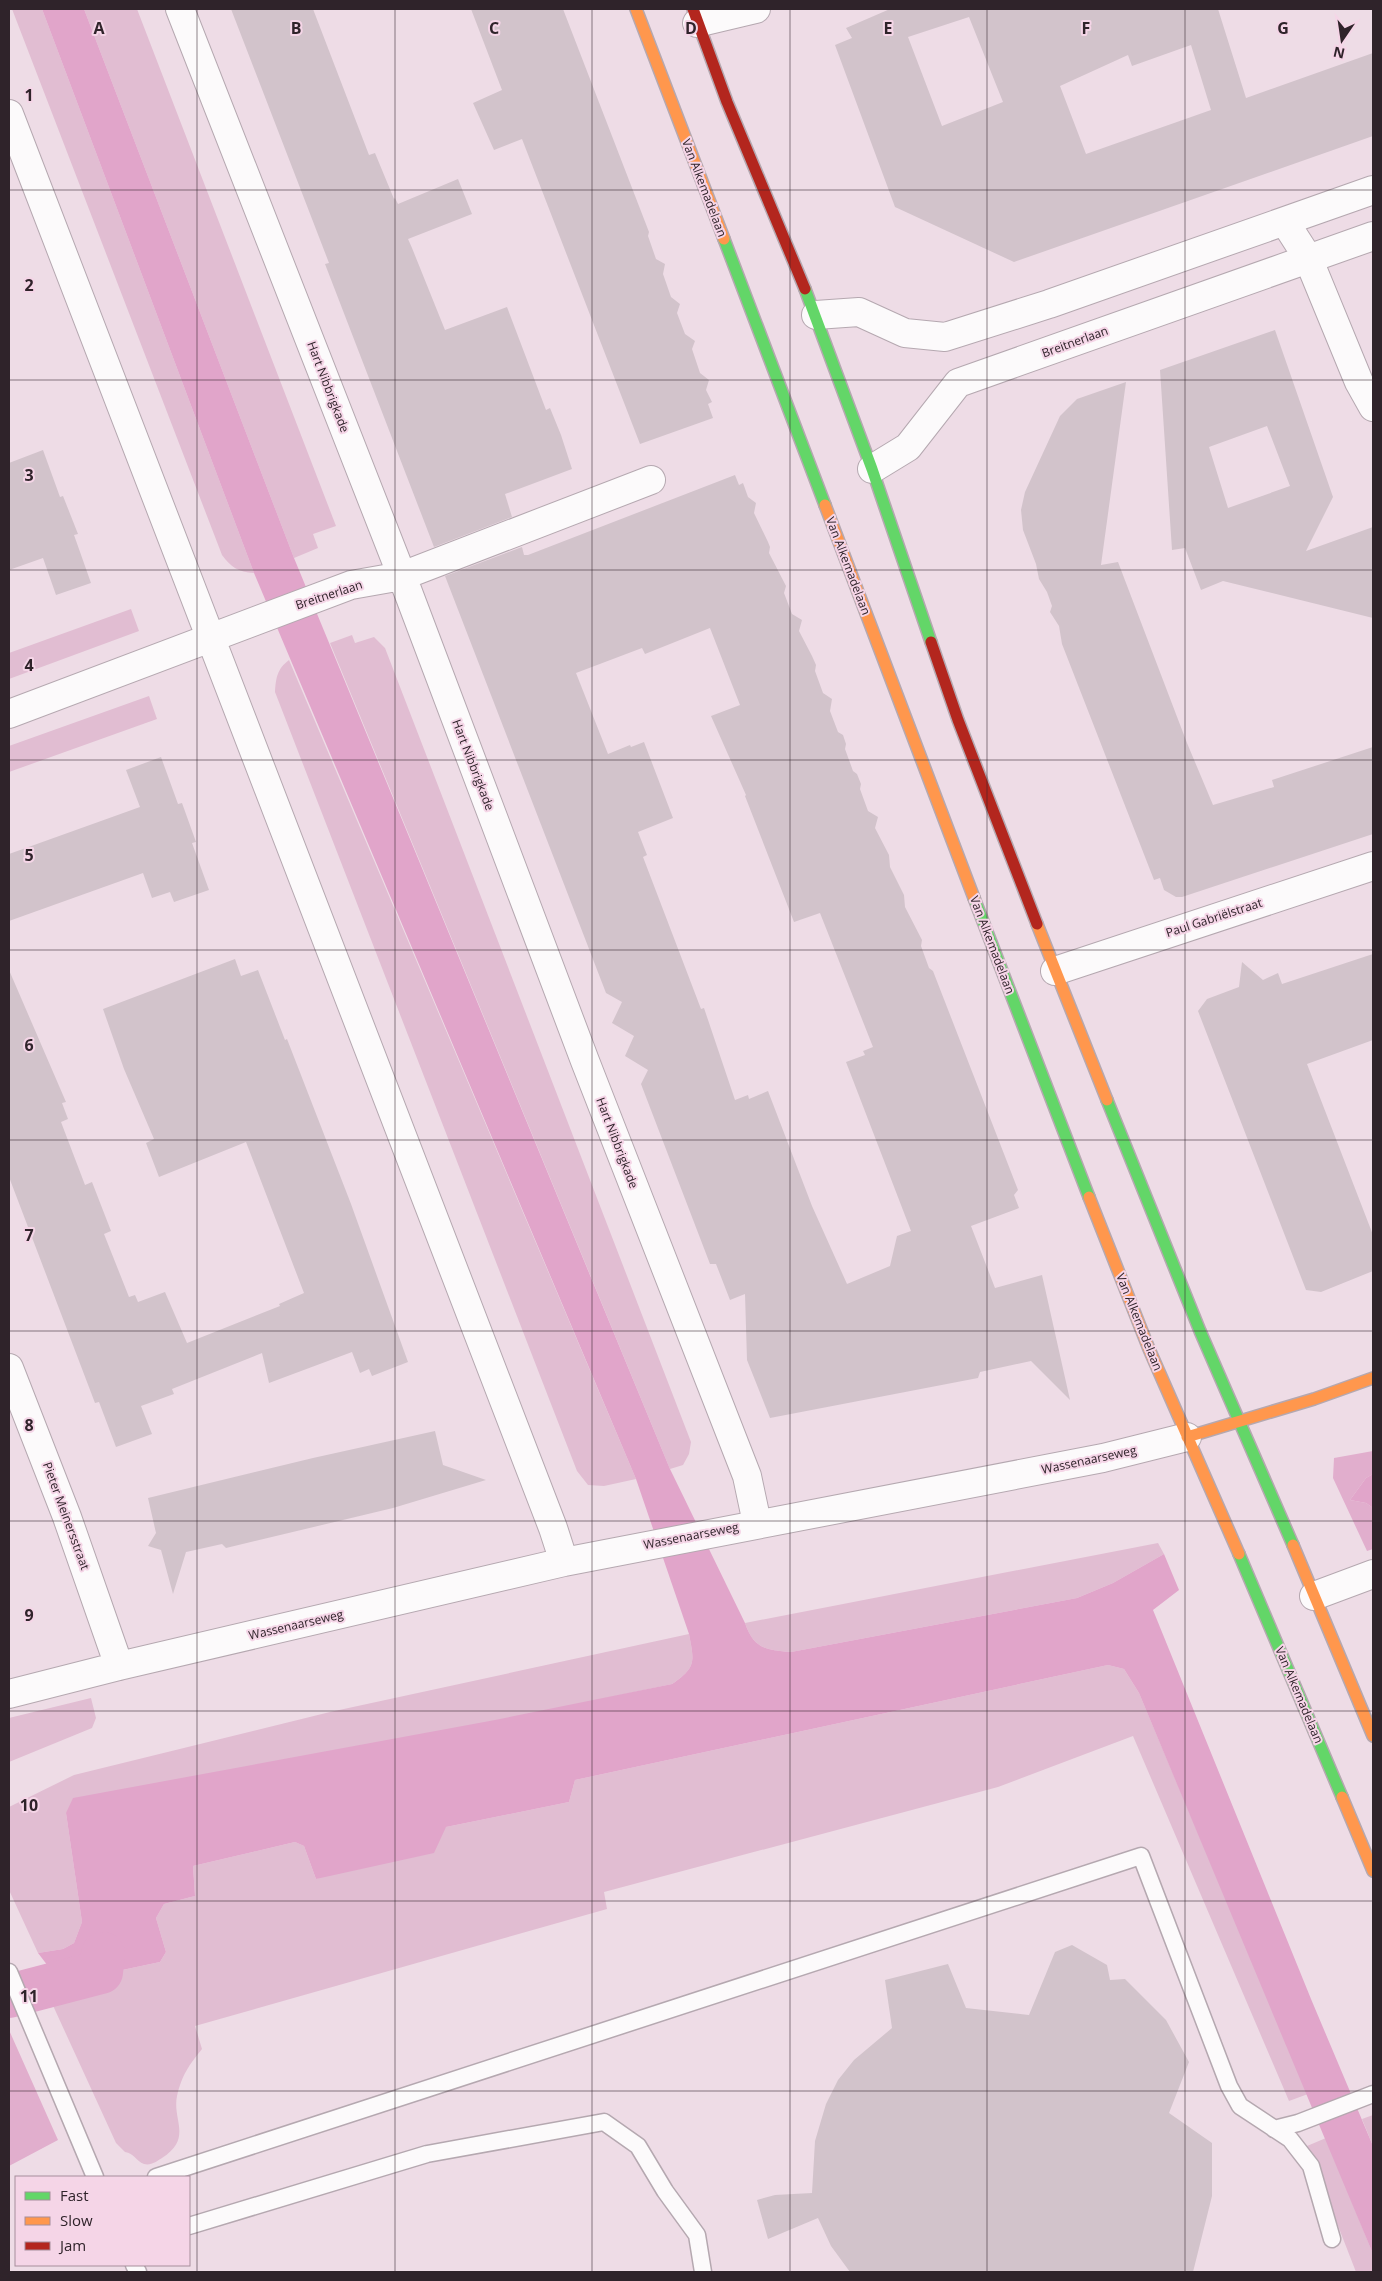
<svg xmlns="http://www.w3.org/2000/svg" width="1382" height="2281" font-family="'Open Sans',sans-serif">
<rect width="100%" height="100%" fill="#eedce6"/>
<path fill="#e1bdd2" d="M 12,9 L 42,9 L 254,573 C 238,572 231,567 222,555 Z
M 84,9 L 137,9 L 336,526 L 313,534 L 318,548 L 294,558 Z
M 131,609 L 139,631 L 9,679 L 9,653 Z
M 352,635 L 355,643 L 374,637 L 385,648 L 691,1442 L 689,1454 L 683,1465 L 670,1469 L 330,643 Z
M 289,660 L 636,1479 L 604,1486 L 588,1485 L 577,1471 L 275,692 C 276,678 277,669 289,660 Z
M 149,696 L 157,719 L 9,772 L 9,746 Z
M 1158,1543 L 1164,1554 L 1113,1583 L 1077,1598 L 791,1652 C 766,1650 754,1649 745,1623 Z
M 689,1634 C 694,1661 697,1667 672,1684 L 66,1813 L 82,1922 L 74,1943 L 63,1949 L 38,1953 L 9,1890 L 9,1807 L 74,1775 L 330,1712 Z
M 1108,1665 L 1124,1669 L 1139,1693 L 1308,2094 L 1289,2101 L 1133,1736 L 998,1787 L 604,1892 L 607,1909 L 195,2026 L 202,2049 C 189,2065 182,2075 177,2096 C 172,2120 193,2138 162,2158 C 157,2161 151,2166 144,2164 C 136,2161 134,2153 125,2152 L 116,2143 L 50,1999 L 61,1983 L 160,1962 L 166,1952 L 156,1918 L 164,1904 L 195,1896 L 193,1866 L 295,1842 L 304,1846 L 316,1879 L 446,1827 L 569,1802 L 575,1780 Z
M 91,1698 L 96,1718 L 92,1728 L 9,1762 L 9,1718 Z
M 1373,2115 L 1373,2146 L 1362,2119 Z
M 1326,2138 L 1373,2254 L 1373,2272 L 1356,2272 L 1307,2146 Z"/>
<path fill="#e1aecd" d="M 1373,1451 L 1373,1474 L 1366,1478 L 1350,1500 L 1366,1503 L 1373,1508 L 1373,1549 L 1367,1551 L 1333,1478 L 1334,1458 Z
M 9,2030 L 58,2140 L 9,2166 Z"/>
<path fill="#e1a5ca" d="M 42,9 L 84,9 L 294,558 L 670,1469 L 745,1623 C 754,1649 766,1650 791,1652 L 1077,1598 L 1113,1583 L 1164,1554 L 1179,1590 L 1153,1610 L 1311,1999 L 1373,2146 L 1373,2254 L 1139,1693 L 1124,1669 L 1108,1665 L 575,1780 L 569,1802 L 446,1827 L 434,1853 L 316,1879 L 304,1846 L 295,1842 L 193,1866 L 195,1896 L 164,1904 L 156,1918 L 166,1952 L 160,1962 L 61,1983 L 38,1953 L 63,1949 L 74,1943 L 82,1922 L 66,1813 L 73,1798 L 495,1720 L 672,1684 C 697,1667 694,1661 689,1634 L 636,1479 L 254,573 Z
M 1373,1474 L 1373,1508 L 1366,1503 L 1350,1500 L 1366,1478 Z"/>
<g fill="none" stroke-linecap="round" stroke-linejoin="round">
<path stroke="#e1a5ca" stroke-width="44" d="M 9,1996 L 101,1972 L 103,1954"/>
</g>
<path fill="#d2c3cb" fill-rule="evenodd" d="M 231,9 L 313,9 L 369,155 L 375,153 L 394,199 L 395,198 L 398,204 L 458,179 L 472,214 L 408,239 L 412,248 L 445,330 L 507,307 L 546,410 L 550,408 L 561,435 L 572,469 L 505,494 L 512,517 L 434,547 L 325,264 L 329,263 Z
M 471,9 L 563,9 L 649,232 L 648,236 L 656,259 L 665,264 L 663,274 L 671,297 L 680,304 L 677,313 L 685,334 L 695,341 L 692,349 L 700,373 L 709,380 L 706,390 L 712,402 L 708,404 L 713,418 L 640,444 L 522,139 L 494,150 L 473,103 L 502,90 Z
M 890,9 L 1218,9 L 1246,98 L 1373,53 L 1373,136 L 1014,262 L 895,207 L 835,45 L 852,38 L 846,28 ZM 969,17 L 1003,102 L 942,126 L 908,37 ZM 1191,45 L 1211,110 L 1086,154 L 1060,86 L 1128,55 L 1132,66 Z
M 1275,330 L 1333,497 L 1306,551 L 1373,527 L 1373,618 L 1223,581 L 1201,590 L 1185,548 L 1172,550 L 1160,370 ZM 1267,426 L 1290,486 L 1228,508 L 1209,447 Z
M 1126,382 L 1101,565 L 1118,562 L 1187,743 L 1213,805 L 1274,787 L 1272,780 L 1373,747 L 1373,834 L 1182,897 L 1176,897 L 1164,890 L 1160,878 L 1154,880 L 1062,644 L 1059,626 L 1050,612 L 1052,606 L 1047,592 L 1039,579 L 1036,564 L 1023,530 L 1021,510 L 1025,492 L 1060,416 L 1077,399 Z
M 43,450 L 60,497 L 63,496 L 78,534 L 74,535 L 91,583 L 56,595 L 43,558 L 9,570 L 9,463 Z
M 735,475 L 739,485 L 743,483 L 748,497 L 756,503 L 754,513 L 768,542 L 770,547 L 769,553 L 786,586 L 784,593 L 792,614 L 802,620 L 799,631 L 812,656 L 816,665 L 815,671 L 823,693 L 832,699 L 830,711 L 838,732 L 843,735 L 846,744 L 845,749 L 853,771 L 857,774 L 861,784 L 860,789 L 868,811 L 878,817 L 875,828 L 889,855 L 890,867 L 904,895 L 905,907 L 922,940 L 921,946 L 929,968 L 933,971 L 1018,1190 L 1014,1195 L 1019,1208 L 971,1226 L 995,1288 L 1042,1275 L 1070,1400 L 1031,1361 L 980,1372 L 978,1378 L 770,1418 L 747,1360 L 745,1294 L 730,1300 L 716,1264 L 710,1264 L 641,1084 L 648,1070 L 625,1056 L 634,1036 L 612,1023 L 622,1002 L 606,993 L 445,576 L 522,547 L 524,555 L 528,555 ZM 710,628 L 740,705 L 711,716 L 746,795 L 745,796 L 794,922 L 820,913 L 873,1047 L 863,1051 L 865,1055 L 846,1062 L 911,1231 L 897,1236 L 890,1266 L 847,1284 L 812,1206 L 768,1091 L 749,1099 L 748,1095 L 735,1100 L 704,1008 L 701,1009 L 643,857 L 647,855 L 638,832 L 673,818 L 644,742 L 631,747 L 630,745 L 608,754 L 576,673 L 642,648 L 645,654 Z
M 161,757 L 178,804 L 182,803 L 196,842 L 192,843 L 209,890 L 174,902 L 170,892 L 152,898 L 143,873 L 9,921 L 9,854 L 140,807 L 126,770 Z
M 1373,954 L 1373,1040 L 1307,1064 L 1373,1235 L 1373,1271 L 1321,1292 L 1306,1290 L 1198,1011 L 1207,999 L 1239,987 L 1242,962 L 1263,980 L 1278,973 L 1282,984 Z
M 235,959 L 241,976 L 258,970 L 285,1040 L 287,1039 L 351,1204 L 408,1362 L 372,1376 L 369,1369 L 360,1373 L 352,1352 L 269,1383 L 262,1353 L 172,1389 L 174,1394 L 141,1406 L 152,1434 L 116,1447 L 99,1402 L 95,1403 L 9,1177 L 9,970 L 66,1102 L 62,1103 L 68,1119 L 61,1122 L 85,1185 L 92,1182 L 111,1231 L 104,1234 L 129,1297 L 135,1295 L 138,1302 L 165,1292 L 187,1343 L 280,1306 L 279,1304 L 304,1293 L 246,1142 L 159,1177 L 146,1143 L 154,1139 L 124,1069 L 103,1009 Z
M 435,1431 L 443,1465 L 486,1480 L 393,1508 L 226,1548 L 222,1544 L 186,1552 L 173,1594 L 161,1550 L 148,1546 L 156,1533 L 148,1498 L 313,1458 Z
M 1072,1945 L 1107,1965 L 1110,1980 L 1125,1979 L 1166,2020 L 1189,2062 L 1169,2113 L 1212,2143 L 1212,2196 L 1193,2272 L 850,2272 L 831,2246 L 818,2218 L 768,2239 L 757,2200 L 775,2195 L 812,2193 L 815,2141 L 826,2104 L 838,2080 L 854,2060 L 892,2028 L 885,1980 L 948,1964 L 966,2008 L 1029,2015 L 1055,1952 Z"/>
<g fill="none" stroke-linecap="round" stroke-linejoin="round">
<g stroke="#b5a8b0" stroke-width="19">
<path id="lane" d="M 9,1972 L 95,2177
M 1274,2129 L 1298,2123 L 1373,2094
M 156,2177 L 1141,1856 L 1229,2086 L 1240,2106 L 1290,2139 L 1311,2166 L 1332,2239
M 189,2226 L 427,2154 L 604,2122 L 638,2146 L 665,2191 L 697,2235 L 703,2272
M 134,2265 L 138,2272"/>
</g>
<g stroke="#b5a8b0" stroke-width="30">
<path id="street" d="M 180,9 L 402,576 L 585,1061 L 747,1476 L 757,1523
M 697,23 L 756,9
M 9,114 L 553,1528 L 564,1562
M 1285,222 L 1308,258 L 1359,382 L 1373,407
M 816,315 L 859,312 L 905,333 L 945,337 L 1049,304 L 1373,190
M 872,469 L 908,447 L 958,383 L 1373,236
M 9,714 L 351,585 L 402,576 L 651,480
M 1055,971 L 1373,866
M 9,1368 L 67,1517 L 119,1666
M 1314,1596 L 1373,1574
M 9,1694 L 119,1666 L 564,1562 L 1103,1458 L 1187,1437"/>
</g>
<g stroke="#b5a8b0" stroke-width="14">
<path id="fast" d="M 724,239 L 825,505
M 805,289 L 872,469 L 931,642
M 974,898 L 1089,1197
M 1107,1100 L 1200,1331 L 1293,1545
M 1239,1554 L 1342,1797"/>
</g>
<g stroke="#b5a8b0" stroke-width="14">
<path id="slow" d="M 636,9 L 724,239
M 825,505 L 974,898
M 1037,924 L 1107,1100
M 1089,1197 L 1149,1349 L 1239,1554
M 1187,1437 L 1314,1399 L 1373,1378
M 1293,1545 L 1373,1736
M 1342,1797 L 1373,1871"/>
</g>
<g stroke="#b5a8b0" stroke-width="14">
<path id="jam" d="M 693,9 L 727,102 L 805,289
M 931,642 L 958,720 L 1037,924"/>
</g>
<use href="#lane" stroke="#fcfafb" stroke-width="16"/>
<use href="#street" stroke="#fcfafb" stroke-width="28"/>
<use href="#fast" stroke="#63d668" stroke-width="11"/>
<use href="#slow" stroke="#ff974d" stroke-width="11"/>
<use href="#jam" stroke="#b3261e" stroke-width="11"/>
</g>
<path fill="none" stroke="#2f232a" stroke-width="1" stroke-opacity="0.55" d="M 197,9 L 197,2272M 395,9 L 395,2272M 592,9 L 592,2272M 790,9 L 790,2272M 987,9 L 987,2272M 1185,9 L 1185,2272M 9,190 L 1373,190M 9,380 L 1373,380M 9,570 L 1373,570M 9,760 L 1373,760M 9,950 L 1373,950M 9,1140 L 1373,1140M 9,1331 L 1373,1331M 9,1521 L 1373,1521M 9,1711 L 1373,1711M 9,1901 L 1373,1901M 9,2091 L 1373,2091"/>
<g text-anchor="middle" stroke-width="4" stroke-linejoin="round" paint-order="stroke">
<g font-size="12" fill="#2f232a" stroke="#f5d5e7">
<text transform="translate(704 188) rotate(69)" y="4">Van Alkemadelaan</text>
<text transform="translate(1075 342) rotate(-20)" y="4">Breitnerlaan</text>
<text transform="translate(328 387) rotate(69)" y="4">Hart Nibbrigkade</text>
<text transform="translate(848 566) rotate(69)" y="4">Van Alkemadelaan</text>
<text transform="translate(329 595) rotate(-18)" y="4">Breitnerlaan</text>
<text transform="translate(473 765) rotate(69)" y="4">Hart Nibbrigkade</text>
<text transform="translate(1214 918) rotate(-18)" y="4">Paul Gabriëlstraat</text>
<text transform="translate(992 945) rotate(69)" y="4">Van Alkemadelaan</text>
<text transform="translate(617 1143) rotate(69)" y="4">Hart Nibbrigkade</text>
<text transform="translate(1139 1322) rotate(68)" y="4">Van Alkemadelaan</text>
<text transform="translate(1089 1460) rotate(-12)" y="4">Wassenaarseweg</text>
<text transform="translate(66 1516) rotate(70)" y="4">Pieter Meinersstraat</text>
<text transform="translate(691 1536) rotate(-11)" y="4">Wassenaarseweg</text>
<text transform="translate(296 1625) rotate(-13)" y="4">Wassenaarseweg</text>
<text transform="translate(1299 1695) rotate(67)" y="4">Van Alkemadelaan</text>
</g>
</g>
<g font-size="16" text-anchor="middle" font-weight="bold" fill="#2f232a" stroke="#f5d5e7" stroke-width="4" stroke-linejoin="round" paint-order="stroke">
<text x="99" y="34">A</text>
<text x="296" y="34">B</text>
<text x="494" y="34">C</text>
<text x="691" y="34">D</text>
<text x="888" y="34">E</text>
<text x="1086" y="34">F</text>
<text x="1283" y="34">G</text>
<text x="29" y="101">1</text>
<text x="29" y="291">2</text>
<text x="29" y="481">3</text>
<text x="29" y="671">4</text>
<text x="29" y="861">5</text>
<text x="29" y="1051">6</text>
<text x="29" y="1241">7</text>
<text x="29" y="1431">8</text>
<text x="29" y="1621">9</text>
<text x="29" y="1811">10</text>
<text x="29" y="2002">11</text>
</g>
<rect width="1382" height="2281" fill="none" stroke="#2f232a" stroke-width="20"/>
<rect x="15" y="2176" width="175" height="90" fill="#f5d5e7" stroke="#a68e9b"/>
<rect x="25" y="2192" width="25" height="8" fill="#63d668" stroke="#a68e9b"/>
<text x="60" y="2201" font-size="15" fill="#2f232a">Fast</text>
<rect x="25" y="2217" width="25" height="8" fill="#ff974d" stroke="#a68e9b"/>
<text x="60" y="2226" font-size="15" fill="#2f232a">Slow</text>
<rect x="25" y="2242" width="25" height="8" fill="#b3261e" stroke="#a68e9b"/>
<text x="60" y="2251" font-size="15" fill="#2f232a">Jam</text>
<g transform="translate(1342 40) rotate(193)" stroke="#f5d5e7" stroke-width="4" paint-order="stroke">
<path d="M0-4L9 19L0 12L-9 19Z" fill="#2f232a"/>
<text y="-8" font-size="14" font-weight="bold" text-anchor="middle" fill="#2f232a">N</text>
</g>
</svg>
